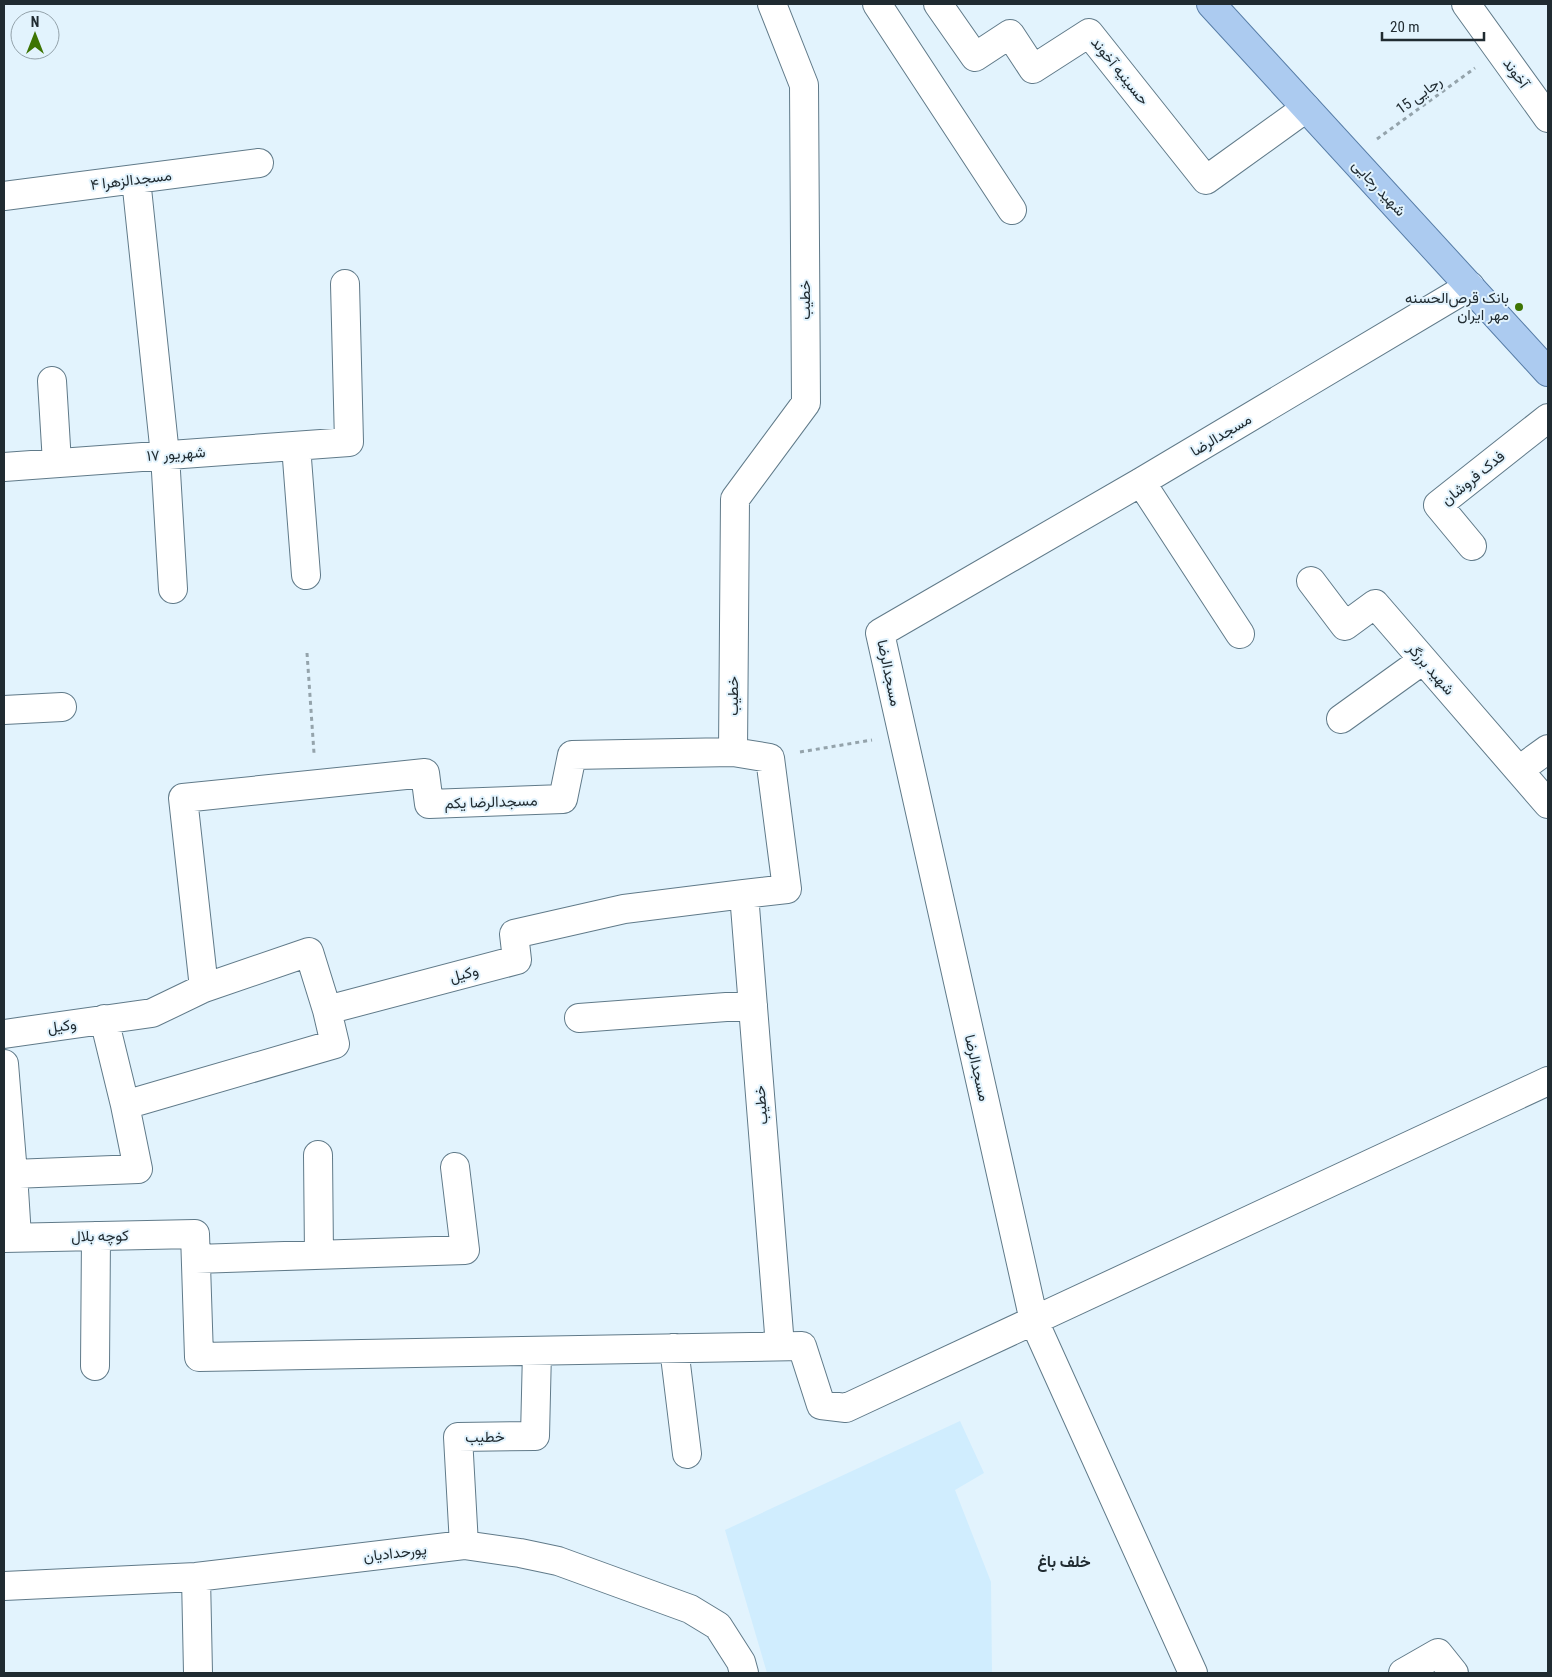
<svg xmlns="http://www.w3.org/2000/svg" width="1552" height="1677" font-family="'Roboto Condensed',Vazirmatn,sans-serif">
<rect width="100%" height="100%" fill="#e2f3fd"/>
<path fill="#d0edfe" d="M 960,1421 L 984,1473 L 955,1490 L 991,1582 L 992,1672 L 989,1673 L 767,1673 L 725,1530 Z"/>
<g fill="none" stroke-linecap="round" stroke-linejoin="round">
<g stroke="#607a89" stroke-width="30">
<path id="minor" d="M 772,4 L 804,85 L 806,403 L 735,499 L 733,752 L 770,758 L 787,889 L 744,894 L 780,1346
M 877,4 L 1012,210
M 938,4 L 975,57 L 1010,34 L 1033,69 L 1089,33 L 1206,180 L 1306,108
M 1466,4 L 1548,118
M 136,179 L 165,455 L 173,589
M 4,196 L 259,163
M 52,381 L 57,463
M 296,446 L 306,575
M 4,467 L 349,442 L 345,284
M 1141,482 L 1240,634
M 1472,546 L 1438,505 L 1548,418
M 1311,581 L 1345,626 L 1375,604 L 1548,804
M 4,710 L 62,707
M 1341,719 L 1423,660
M 1519,770 L 1548,749
M 204,988 L 183,798 L 425,773 L 429,804 L 563,799 L 572,755 L 733,752
M 327,1010 L 517,960 L 514,934 L 624,909 L 744,894
M 579,1018 L 753,1005
M 4,1034 L 152,1013 L 204,988 L 309,952 L 327,1010 L 335,1044 L 125,1105
M 4,1064 L 13,1174 L 17,1237
M 318,1155 L 319,1255
M 13,1174 L 138,1169 L 125,1105 L 104,1019
M 4,1238 L 195,1234 L 199,1357 L 802,1346 L 821,1405 L 846,1408 L 1548,1081
M 196,1259 L 465,1250 L 455,1167
M 674,1348 L 687,1454
M 95,1366 L 96,1236
M 464,1545 L 458,1437 L 535,1436 L 537,1351
M 196,1577 L 198,1673
M 4,1586 L 196,1577 L 464,1545 L 520,1553 L 558,1561 L 690,1609 L 718,1626 L 741,1662 L 744,1673
M 1193,1673 L 1034,1321 L 880,633 L 1141,482 L 1470,286
M 1403,1673 L 1438,1653 L 1454,1673"/>
</g>
<g stroke="#577da7" stroke-width="30">
<path id="major" d="M 1211,4 L 1548,372"/>
</g>
<path stroke="#94a3ab" stroke-width="3" stroke-dasharray="4 4" stroke-linecap="butt" d="M 1377,139 L 1475,68
M 307,653 L 314,753
M 800,752 L 872,740"/>
<use href="#minor" stroke="#fff" stroke-width="28"/>
<use href="#major" stroke="#accbf0" stroke-width="28"/>
</g>
<circle fill="#3d7403" stroke="#e2f3fd" stroke-width="2" cx="1519" cy="307" r="5"/>
<g text-anchor="middle" stroke-width="4" stroke-linejoin="round" paint-order="stroke">
<g font-size="15" fill="#202b31" stroke="#e2f3fd">
<text transform="translate(1120 71) rotate(51)" y="5">حسینیه آخوند</text>
<text transform="translate(1516 73) rotate(54)" y="5">آخوند</text>
<text transform="translate(1419 95) rotate(-36)" y="5">رجایی 15</text>
<text transform="translate(131 180) rotate(-7)" y="5">مسجدالزهرا ۴</text>
<text transform="translate(1379 188) rotate(47)" y="5">شهید رجایی</text>
<text transform="translate(805 300) rotate(-90)" y="5">خطیب</text>
<text transform="translate(1221 435) rotate(-31)" y="5">مسجدالرضا</text>
<text transform="translate(176 454) rotate(-4)" y="5">۱۷ شهریور</text>
<text transform="translate(1473 478) rotate(-39)" y="5">فدک فروشان</text>
<text transform="translate(1431 669) rotate(49)" y="5">شهید برزگر</text>
<text transform="translate(889 673) rotate(78)" y="5">مسجدالرضا</text>
<text transform="translate(733 696) rotate(-90)" y="5">خطیب</text>
<text transform="translate(491 802) rotate(-2)" y="5">مسجدالرضا یکم</text>
<text transform="translate(464 974) rotate(-15)" y="5">وکیل</text>
<text transform="translate(62 1026) rotate(-8)" y="5">وکیل</text>
<text transform="translate(977 1068) rotate(77)" y="5">مسجدالرضا</text>
<text transform="translate(761 1105) rotate(-95)" y="5">خطیب</text>
<text transform="translate(100 1236) rotate(-1)" y="5">کوچه بلال</text>
<text transform="translate(485 1437) rotate(-1)" y="5">خطیب</text>
<text transform="translate(395 1553) rotate(-7)" y="5">پورحدادیان</text>
</g>
<g font-size="15" fill="#202b31" stroke="#e2f3fd" text-anchor="end">
<text x="1509" y="303">بانک قرص‌الحسنه<tspan x="1509" dy="17">مهر ایران</tspan></text>
</g>
<g font-size="16" font-weight="bold" fill="#202b31" stroke="#e2f3fd">
<text x="1064" y="1567">خلف باغ</text>
</g>
</g>
<rect width="1552" height="1677" fill="none" stroke="#202b31" stroke-width="10"/>
<g transform="translate(35 35)"><circle r="24" fill="#e2f3fd" stroke="#94a3ab"/>
<path d="M0-4L9 19L0 12L-9 19Z" fill="#3d7403"/>
<text y="-8" font-size="14" font-weight="bold" text-anchor="middle" fill="#202b31">N</text>
</g>
<path d="M1382 32v8h102v-8" fill="none" stroke="#202b31" stroke-width="2.5"/>
<text x="1390" y="32" font-size="15" fill="#202b31" stroke="#e2f3fd" stroke-width="4" paint-order="stroke">20 m</text>
</svg>
